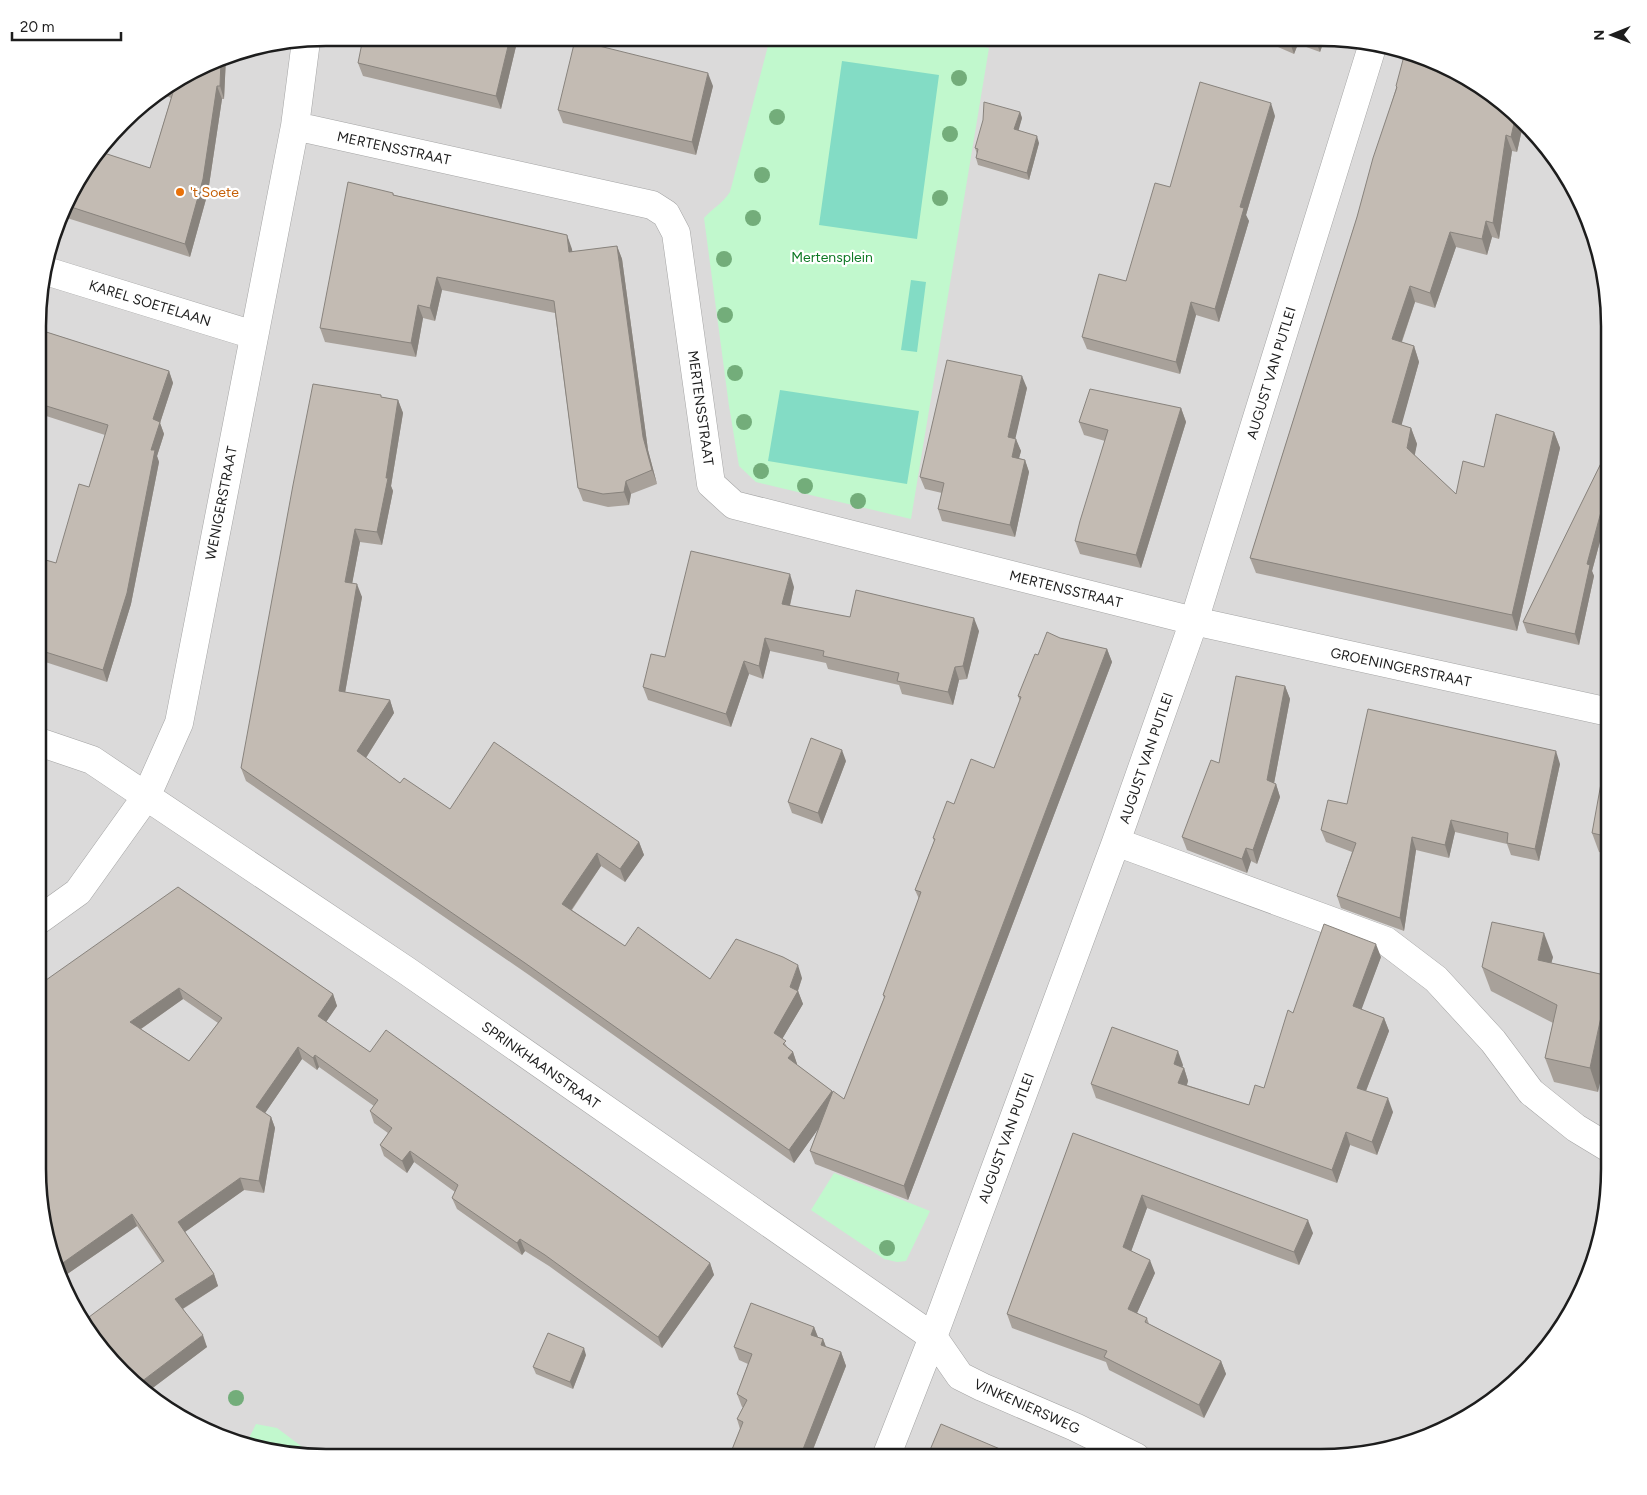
<svg xmlns="http://www.w3.org/2000/svg" width="1647" height="1495" font-family="Figtree,sans-serif">
<rect width="100%" height="100%" fill="#eeece3"/>
<path fill="#dbdada" d="M 327,38 L 1339,38 L 1448,67 L 1538,136 L 1587,216 L 1609,308 L 1609,1169 L 1600,1243 L 1580,1296 L 1511,1386 L 1431,1435 L 1339,1457 L 326,1457 L 216,1435 L 151,1398 L 109,1359 L 59,1279 L 38,1187 L 40,289 L 76,182 L 136,109 L 234,53 Z"/>
<path fill="#c1f8cd" d="M 770,38 L 940,38 L 989,48 L 911,519 L 756,482 L 739,466 L 729,406 L 704,218 C 713,208 723,203 730,192 Z
M 834,1173 L 930,1211 L 906,1261 L 897,1262 L 884,1259 L 811,1210 Z
M 256,1424 L 277,1428 L 313,1455 L 247,1442 Z"/>
<path fill="#83dcc5" d="M 842,61 L 939,75 L 917,239 L 819,225 Z
M 911,280 L 926,282 L 917,352 L 901,350 Z
M 780,390 L 919,411 L 907,484 L 768,461 Z"/>
<g fill="none" stroke-linecap="round" stroke-linejoin="round">
<g stroke="#a4a4a4" stroke-width="29">
<path id="minor" d="M 295,126 L 652,205 L 666,214 L 676,233 L 711,484 L 734,505 L 1194,621 L 1609,712
M 46,271 L 254,335
M 39,742 L 92,760 L 407,971 L 933,1337 L 960,1376 L 982,1387 L 1075,1427 L 1136,1457
M 1116,842 L 1386,941 L 1436,979 L 1493,1041 L 1531,1092 L 1576,1128 L 1609,1148
M 39,920 L 78,892 L 146,797 L 179,723 L 295,126 L 306,41
M 886,1457 L 933,1337 L 1116,842 L 1194,621 L 1372,47"/>
</g>
<use href="#minor" stroke="#fff" stroke-width="28"/>
</g>
<g fill="#73ad7a">
<circle cx="959" cy="78" r="8"/>
<circle cx="777" cy="117" r="8"/>
<circle cx="950" cy="134" r="8"/>
<circle cx="762" cy="175" r="8"/>
<circle cx="940" cy="198" r="8"/>
<circle cx="753" cy="218" r="8"/>
<circle cx="724" cy="259" r="8"/>
<circle cx="725" cy="315" r="8"/>
<circle cx="735" cy="373" r="8"/>
<circle cx="744" cy="422" r="8"/>
<circle cx="761" cy="471" r="8"/>
<circle cx="805" cy="486" r="8"/>
<circle cx="858" cy="501" r="8"/>
<circle cx="887" cy="1248" r="8"/>
<circle cx="236" cy="1398" r="8"/>
</g>
<path fill="#a8a19a" fill-rule="evenodd" d="M 518,38 L 501,109 L 363,76 L 358,63 Z
M 1267,38 L 1325,38 L 1320,52 L 1298,44 L 1294,54 L 1269,43 Z
M 226,57 L 224,99 L 222,99 L 208,192 L 190,257 L 64,217 L 76,182 L 150,168 L 171,98 L 162,94 Z
M 1448,67 L 1523,125 L 1517,152 L 1512,151 L 1499,239 L 1492,237 L 1487,255 L 1456,247 L 1435,308 L 1415,302 L 1402,342 L 1414,346 L 1419,362 L 1401,425 L 1411,428 L 1417,444 L 1414,455 L 1456,494 L 1484,467 L 1554,432 L 1560,448 L 1517,631 L 1256,573 L 1250,558 L 1357,217 L 1396,88 L 1396,86 Z
M 713,86 L 696,155 L 563,123 L 558,110 Z
M 1020,112 L 1022,118 L 1018,130 L 1039,143 L 1029,180 L 978,165 L 976,158 L 977,154 L 975,148 Z
M 1275,116 L 1246,215 L 1249,221 L 1219,322 L 1196,315 L 1180,374 L 1087,349 L 1082,337 L 1126,281 L 1170,187 Z
M 393,193 L 394,195 L 567,235 L 572,252 L 617,246 L 622,259 L 648,450 L 657,484 L 631,494 L 629,505 L 608,507 L 583,501 L 578,488 L 555,313 L 442,290 L 435,321 L 423,318 L 416,357 L 325,342 L 320,328 Z
M 40,330 L 169,371 L 173,383 L 160,423 L 164,434 L 157,456 L 159,462 L 131,604 L 107,682 L 39,660 L 39,558 L 56,563 L 89,487 L 105,435 L 40,414 Z
M 1027,388 L 1015,438 L 1021,451 L 1019,458 L 1025,460 L 1029,472 L 1015,537 L 942,521 L 938,509 L 942,493 L 925,489 L 920,477 Z
M 382,397 L 398,400 L 403,413 L 391,486 L 393,491 L 382,545 L 360,542 L 352,583 L 362,597 L 345,693 L 390,700 L 394,713 L 366,758 L 400,783 L 450,809 L 639,842 L 644,855 L 625,882 L 601,866 L 572,910 L 625,946 L 710,979 L 802,978 L 798,991 L 803,1004 L 782,1039 L 788,1048 L 793,1052 L 797,1064 L 797,1065 L 832,1091 L 832,1092 L 844,1099 L 884,998 L 883,995 L 919,899 L 915,890 L 934,841 L 933,838 L 954,804 L 994,768 L 1020,701 L 1018,696 L 1038,655 L 1060,638 L 1107,649 L 1112,662 L 908,1200 L 815,1164 L 810,1151 L 818,1129 L 794,1163 L 529,975 L 246,781 L 241,768 Z
M 1181,408 L 1186,422 L 1141,568 L 1080,554 L 1075,541 L 1105,441 L 1084,435 L 1079,422 Z
M 1609,447 L 1609,508 L 1592,571 L 1594,576 L 1579,645 L 1527,633 L 1523,622 Z
M 794,587 L 790,606 L 850,617 L 979,631 L 967,679 L 959,680 L 953,705 L 902,694 L 899,685 L 828,669 L 826,663 L 770,651 L 763,679 L 749,674 L 731,727 L 648,700 L 643,687 L 665,657 Z
M 1285,686 L 1290,699 L 1274,783 L 1276,784 L 1280,797 L 1257,864 L 1251,861 L 1247,873 L 1187,850 L 1182,837 L 1219,763 Z
M 1609,756 L 1609,855 L 1599,852 L 1592,833 Z
M 846,761 L 822,824 L 792,813 L 788,802 Z
M 1560,764 L 1539,861 L 1511,855 L 1507,844 L 1455,832 L 1449,858 L 1416,850 L 1404,931 L 1341,908 L 1337,896 L 1352,852 L 1326,842 L 1321,830 L 1347,804 Z
M 178,887 L 333,994 L 337,1006 L 326,1022 L 370,1052 L 710,1263 L 714,1275 L 662,1348 L 549,1266 L 525,1251 L 522,1255 L 457,1209 L 452,1198 L 455,1192 L 414,1162 L 407,1173 L 384,1156 L 380,1145 L 388,1133 L 374,1123 L 370,1111 L 374,1106 L 319,1067 L 317,1070 L 302,1059 L 265,1113 L 271,1117 L 275,1128 L 264,1193 L 244,1190 L 185,1232 L 214,1274 L 218,1286 L 183,1309 L 207,1347 L 146,1393 L 162,1263 L 137,1226 L 60,1279 ZM 183,999 L 218,1023 L 189,1061 L 141,1029 Z
M 1381,957 L 1361,1009 L 1384,1018 L 1389,1031 L 1366,1091 L 1393,1112 L 1377,1155 L 1350,1145 L 1337,1183 L 1096,1098 L 1091,1084 L 1183,1065 L 1182,1068 L 1184,1068 L 1188,1081 L 1187,1085 L 1249,1105 L 1264,1088 L 1293,1013 Z
M 1553,957 L 1551,963 L 1609,976 L 1598,1092 L 1554,1082 L 1545,1058 L 1553,1023 L 1491,991 L 1482,967 Z
M 1073,1133 L 1313,1233 L 1299,1265 L 1147,1208 L 1131,1251 L 1155,1273 L 1137,1313 L 1147,1318 L 1149,1324 L 1221,1361 L 1226,1374 L 1204,1418 L 1109,1370 L 1106,1362 L 1012,1328 L 1007,1314 Z
M 814,1327 L 818,1337 L 823,1339 L 826,1347 L 841,1352 L 846,1366 L 810,1457 L 729,1457 L 740,1429 L 737,1419 L 743,1407 L 742,1407 L 737,1394 L 748,1364 L 739,1360 L 734,1347 Z
M 586,1355 L 573,1389 L 536,1374 L 533,1367 Z"/>
<path fill="#88837d" d="M 510,38 L 518,38 L 501,109 L 496,96 Z
M 1290,38 L 1296,38 L 1298,44 L 1294,54 L 1289,40 Z
M 1315,38 L 1325,38 L 1320,52 L 1315,39 Z
M 226,57 L 224,99 L 220,86 L 221,60 Z
M 708,73 L 713,86 L 696,155 L 692,142 Z
M 217,86 L 222,99 L 208,192 L 190,257 L 185,244 Z
M 1271,103 L 1275,116 L 1246,215 L 1249,221 L 1219,322 L 1215,309 L 1240,207 Z
M 1020,112 L 1022,118 L 1017,136 L 1014,129 Z
M 1515,119 L 1523,125 L 1517,152 L 1511,137 Z
M 1506,135 L 1512,151 L 1499,239 L 1493,223 Z
M 1037,136 L 1039,143 L 1029,180 L 1027,173 Z
M 1486,221 L 1492,237 L 1487,255 L 1482,239 Z
M 1450,232 L 1456,247 L 1435,308 L 1430,293 Z
M 567,235 L 572,249 L 574,265 L 569,252 Z
M 617,246 L 622,259 L 648,450 L 657,484 L 652,470 L 643,437 Z
M 437,277 L 442,290 L 435,321 L 430,308 Z
M 1410,286 L 1415,302 L 1397,355 L 1392,339 Z
M 1191,302 L 1196,315 L 1180,374 L 1176,362 Z
M 418,305 L 423,318 L 416,357 L 411,343 Z
M 1414,346 L 1419,362 L 1398,438 L 1392,422 Z
M 169,371 L 173,383 L 160,423 L 164,434 L 157,456 L 159,462 L 131,604 L 107,682 L 103,670 L 153,419 Z
M 1022,376 L 1027,388 L 1013,449 L 1008,437 Z
M 398,400 L 403,413 L 391,486 L 393,491 L 382,545 L 377,532 Z
M 1181,408 L 1186,422 L 1141,568 L 1136,555 Z
M 1411,428 L 1417,444 L 1413,464 L 1407,448 Z
M 1554,432 L 1560,448 L 1517,631 L 1512,615 Z
M 1016,439 L 1021,451 L 1016,469 L 1012,457 Z
M 1025,460 L 1029,472 L 1015,537 L 1010,525 Z
M 626,481 L 631,494 L 629,505 L 624,492 Z
M 1605,497 L 1609,508 L 1592,571 L 1594,576 L 1579,645 L 1575,634 L 1587,564 Z
M 355,529 L 360,542 L 350,595 L 345,582 Z
M 790,574 L 794,587 L 787,617 L 782,604 Z
M 357,584 L 362,597 L 343,704 L 339,691 Z
M 974,618 L 979,631 L 967,679 L 963,666 Z
M 765,638 L 770,651 L 763,679 L 759,666 Z
M 1107,649 L 1112,662 L 908,1200 L 904,1186 Z
M 744,661 L 749,674 L 731,727 L 726,714 Z
M 955,667 L 959,680 L 953,705 L 948,692 Z
M 1285,686 L 1290,699 L 1272,794 L 1267,780 Z
M 390,700 L 394,713 L 362,764 L 357,751 Z
M 842,750 L 846,761 L 822,824 L 818,813 Z
M 1556,751 L 1560,764 L 1539,861 L 1535,849 Z
M 1276,784 L 1280,797 L 1257,864 L 1253,850 Z
M 1451,820 L 1455,832 L 1449,858 L 1445,845 Z
M 1412,837 L 1416,850 L 1404,931 L 1400,918 Z
M 639,842 L 644,855 L 625,882 L 620,869 Z
M 1246,848 L 1251,861 L 1247,873 L 1242,859 Z
M 597,853 L 601,866 L 567,916 L 562,904 Z
M 1544,933 L 1553,957 L 1546,983 L 1538,960 Z
M 1376,944 L 1381,957 L 1358,1019 L 1353,1006 Z
M 798,965 L 802,978 L 797,993 L 798,991 L 803,1004 L 778,1046 L 774,1033 Z
M 1609,980 L 1609,1042 L 1598,1092 L 1590,1068 Z
M 179,988 L 183,999 L 135,1033 L 130,1022 Z
M 333,994 L 337,1006 L 322,1028 L 318,1016 Z
M 1384,1018 L 1389,1031 L 1362,1101 L 1357,1088 Z
M 298,1047 L 302,1059 L 261,1119 L 256,1107 Z
M 1178,1051 L 1183,1065 L 1179,1078 L 1174,1064 Z
M 793,1052 L 797,1064 L 792,1071 L 788,1058 Z
M 315,1055 L 319,1067 L 317,1070 L 313,1058 Z
M 1184,1068 L 1188,1081 L 1183,1096 L 1178,1083 Z
M 832,1091 L 836,1104 L 794,1163 L 789,1150 Z
M 1388,1098 L 1393,1112 L 1377,1155 L 1372,1142 Z
M 271,1117 L 275,1128 L 264,1193 L 259,1181 Z
M 1346,1132 L 1350,1145 L 1337,1183 L 1332,1170 Z
M 410,1151 L 414,1162 L 407,1173 L 402,1161 Z
M 240,1178 L 244,1190 L 182,1234 L 178,1222 Z
M 1142,1195 L 1147,1208 L 1128,1260 L 1123,1247 Z
M 132,1214 L 137,1226 L 60,1279 L 57,1267 Z
M 1308,1220 L 1313,1233 L 1299,1265 L 1294,1252 Z
M 520,1239 L 525,1251 L 522,1255 L 517,1243 Z
M 1150,1260 L 1155,1273 L 1133,1322 L 1128,1309 Z
M 710,1263 L 714,1275 L 662,1348 L 658,1337 Z
M 214,1274 L 218,1286 L 179,1311 L 175,1299 Z
M 814,1327 L 819,1340 L 811,1335 Z
M 203,1335 L 207,1347 L 146,1393 L 137,1385 Z
M 823,1339 L 828,1352 L 821,1345 Z
M 584,1348 L 586,1355 L 573,1389 L 570,1382 Z
M 841,1352 L 846,1366 L 810,1457 L 800,1457 Z
M 1221,1361 L 1226,1374 L 1204,1418 L 1199,1405 Z
M 1007,1452 L 1008,1457 L 1005,1457 Z"/>
<path fill="#c3bbb3" stroke="#88837d" fill-rule="evenodd" d="M 363,38 L 510,38 L 496,96 L 358,63 Z
M 575,40 L 708,73 L 692,142 L 558,110 Z
M 1404,56 L 1448,67 L 1515,119 L 1511,137 L 1506,135 L 1493,223 L 1486,221 L 1482,239 L 1450,232 L 1430,293 L 1410,286 L 1392,339 L 1414,346 L 1392,422 L 1411,428 L 1407,448 L 1456,494 L 1463,461 L 1484,467 L 1496,414 L 1554,432 L 1512,615 L 1250,558 L 1357,217 L 1373,158 L 1397,87 L 1396,86 Z
M 221,60 L 220,86 L 217,86 L 203,179 L 185,244 L 68,206 L 76,182 L 101,152 L 150,168 L 174,89 L 173,88 Z
M 1200,82 L 1271,103 L 1240,207 L 1244,208 L 1215,309 L 1191,302 L 1176,362 L 1082,337 L 1099,274 L 1126,281 L 1155,183 L 1170,187 Z
M 984,102 L 1020,112 L 1014,129 L 1037,136 L 1027,173 L 976,158 L 978,149 L 975,148 L 983,120 Z
M 348,182 L 393,193 L 393,195 L 567,235 L 569,252 L 617,246 L 643,437 L 652,470 L 626,481 L 624,492 L 603,494 L 578,488 L 554,301 L 437,277 L 430,308 L 418,305 L 411,343 L 320,328 Z
M 40,330 L 169,371 L 153,419 L 160,422 L 151,450 L 155,450 L 127,593 L 103,670 L 39,650 L 39,558 L 56,563 L 79,484 L 89,487 L 108,425 L 40,404 Z
M 947,360 L 1022,376 L 1008,437 L 1016,439 L 1012,457 L 1025,460 L 1010,525 L 938,509 L 944,483 L 920,477 Z
M 313,384 L 381,395 L 381,397 L 398,400 L 386,478 L 388,478 L 377,532 L 355,529 L 345,582 L 357,584 L 339,691 L 390,700 L 357,751 L 400,783 L 404,778 L 450,809 L 494,742 L 639,842 L 620,869 L 597,853 L 562,904 L 625,946 L 638,927 L 710,979 L 736,939 L 783,957 L 798,965 L 790,987 L 798,991 L 774,1033 L 786,1041 L 783,1044 L 793,1052 L 788,1058 L 832,1091 L 789,1150 L 525,963 L 241,768 L 293,485 Z
M 1090,389 L 1181,408 L 1136,555 L 1075,541 L 1080,521 L 1108,430 L 1079,422 Z
M 1609,447 L 1609,499 L 1605,497 L 1587,564 L 1590,565 L 1575,634 L 1523,622 Z
M 691,551 L 790,574 L 782,604 L 850,617 L 856,590 L 974,618 L 963,666 L 955,667 L 948,692 L 897,681 L 899,673 L 823,656 L 824,651 L 765,638 L 759,666 L 744,661 L 726,714 L 643,687 L 651,654 L 665,657 Z
M 1047,632 L 1060,638 L 1107,649 L 904,1186 L 810,1151 L 833,1091 L 844,1099 L 885,996 L 883,995 L 921,892 L 915,890 L 935,839 L 933,838 L 947,801 L 954,804 L 971,759 L 994,768 L 1021,697 L 1018,696 L 1035,654 L 1038,655 Z
M 1236,676 L 1285,686 L 1267,780 L 1276,784 L 1253,850 L 1246,848 L 1242,859 L 1182,837 L 1211,760 L 1219,763 Z
M 1368,709 L 1556,751 L 1535,849 L 1507,843 L 1508,833 L 1451,820 L 1445,845 L 1412,837 L 1400,918 L 1337,896 L 1356,843 L 1321,830 L 1328,800 L 1347,804 Z
M 811,738 L 842,750 L 818,813 L 788,802 Z
M 1606,756 L 1609,756 L 1609,837 L 1592,833 Z
M 178,887 L 333,994 L 318,1016 L 370,1052 L 386,1030 L 710,1263 L 658,1337 L 545,1255 L 520,1239 L 517,1243 L 452,1198 L 458,1185 L 410,1151 L 402,1161 L 380,1145 L 392,1128 L 370,1111 L 378,1100 L 315,1055 L 313,1058 L 298,1047 L 256,1107 L 271,1117 L 259,1181 L 240,1178 L 178,1222 L 214,1274 L 175,1299 L 203,1335 L 137,1385 L 109,1359 L 85,1320 L 164,1261 L 132,1214 L 57,1267 L 38,1187 L 39,985 ZM 179,988 L 222,1018 L 189,1061 L 130,1022 Z
M 1492,922 L 1544,933 L 1538,960 L 1609,976 L 1609,980 L 1590,1068 L 1545,1058 L 1557,1005 L 1482,967 Z
M 1324,924 L 1376,944 L 1353,1006 L 1384,1018 L 1357,1088 L 1388,1098 L 1372,1142 L 1346,1132 L 1332,1170 L 1091,1084 L 1112,1027 L 1178,1051 L 1174,1064 L 1184,1068 L 1178,1083 L 1249,1105 L 1255,1085 L 1264,1088 L 1288,1010 L 1293,1013 Z
M 1073,1133 L 1308,1220 L 1294,1252 L 1142,1195 L 1123,1247 L 1150,1260 L 1128,1309 L 1147,1318 L 1145,1322 L 1221,1361 L 1199,1405 L 1104,1357 L 1107,1351 L 1007,1314 Z
M 751,1303 L 814,1327 L 811,1335 L 823,1339 L 821,1345 L 841,1352 L 800,1457 L 729,1457 L 743,1422 L 737,1419 L 747,1400 L 737,1394 L 752,1354 L 734,1347 Z
M 548,1333 L 584,1348 L 570,1382 L 533,1367 Z
M 941,1424 L 1007,1452 L 1005,1457 L 927,1457 Z"/>
<circle fill="#e8710a" stroke="#fff" stroke-width="2" cx="180" cy="192" r="5"/>
<g text-anchor="middle" stroke-width="4.5" stroke-linejoin="round" paint-order="stroke">
<g font-size="14" fill="#1d1d1d" stroke="#fff">
<text transform="translate(394 148) rotate(12)" y="5">MERTENSSTRAAT</text>
<text transform="translate(150 303) rotate(17)" y="5">KAREL SOETELAAN</text>
<text transform="translate(1271 373) rotate(-73)" y="5">AUGUST VAN PUTLEI</text>
<text transform="translate(701 408) rotate(82)" y="5">MERTENSSTRAAT</text>
<text transform="translate(221 503) rotate(-79)" y="5">WENIGERSTRAAT</text>
<text transform="translate(1066 589) rotate(14)" y="5">MERTENSSTRAAT</text>
<text transform="translate(1401 667) rotate(12)" y="5">GROENINGERSTRAAT</text>
<text transform="translate(1146 758) rotate(-71)" y="5">AUGUST VAN PUTLEI</text>
<text transform="translate(541 1065) rotate(35)" y="5">SPRINKHAANSTRAAT</text>
<text transform="translate(1006 1138) rotate(-70)" y="5">AUGUST VAN PUTLEI</text>
<text transform="translate(1027 1406) rotate(24)" y="5">VINKENIERSWEG</text>
</g>
<g font-size="14" fill="#c56008" stroke="#fff" text-anchor="start">
<text x="190" y="197">'t Soete</text>
</g>
<g font-size="14" fill="#0e7925" stroke="#fff">
<text x="832" y="262">Mertensplein</text>
</g>
</g>
<path d="M0 0H1647V1495H0ZM326 46H1321A280 280 0 0 1 1601 326V1169A280 280 0 0 1 1321 1449H326A280 280 0 0 1 46 1169V326A280 280 0 0 1 326 46Z" fill="#fff" fill-rule="evenodd"/>
<path fill="none" stroke="#1d1d1d" stroke-width="2.5" d="M326 46H1321A280 280 0 0 1 1601 326V1169A280 280 0 0 1 1321 1449H326A280 280 0 0 1 46 1169V326A280 280 0 0 1 326 46Z"/>
<g transform="translate(1612 35) rotate(269)" stroke="#ffffff" stroke-width="4" paint-order="stroke">
<path d="M0-4L9 19L0 12L-9 19Z" fill="#1d1d1d"/>
<text y="-8" font-size="14" font-weight="bold" text-anchor="middle" fill="#1d1d1d">N</text>
</g>
<path d="M12 32v8h109v-8" fill="none" stroke="#1d1d1d" stroke-width="2.5"/>
<text x="20" y="32" font-size="15" fill="#1d1d1d" stroke="#ffffff" stroke-width="4" paint-order="stroke">20 m</text>
</svg>
